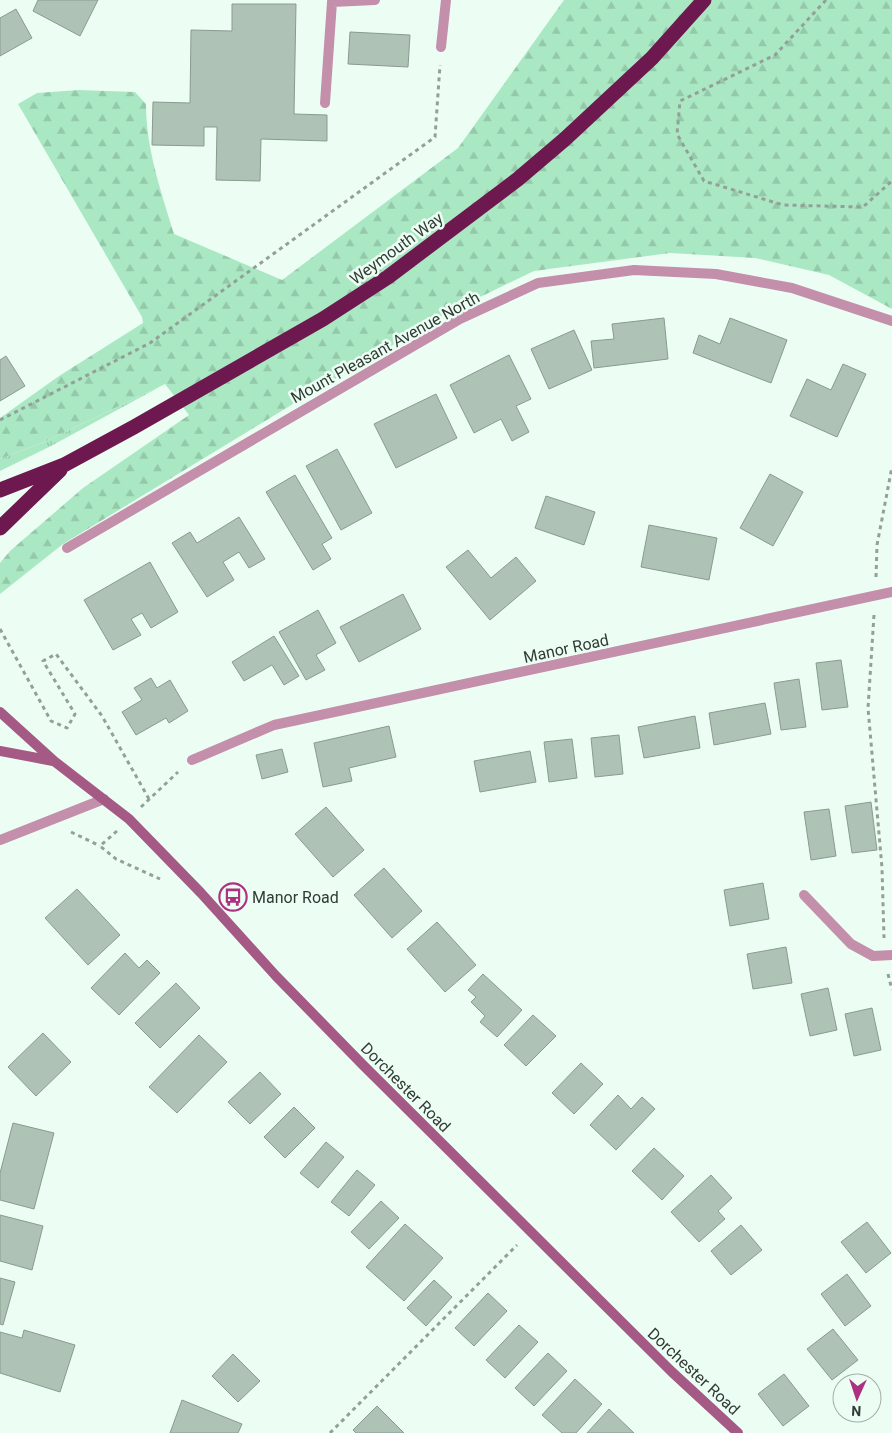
<svg xmlns="http://www.w3.org/2000/svg" width="892" height="1433" font-family="Roboto,sans-serif">
<defs>
<pattern id="grass-tufts" width="24" height="20" patternUnits="userSpaceOnUse" patternTransform="scale(1.25)"><rect width="24" height="20" fill="#aae8c4"/><path d="M3 7l-1-3M5 7V3M7 7l1-3M15 17l-1-3M17 17v-4M19 17l1-3" fill="none" stroke="#93c8a9"/></pattern>
<pattern id="forest-firs" width="22" height="20" patternUnits="userSpaceOnUse" patternTransform="scale(1.25)"><rect width="22" height="20" fill="#aae8c4"/><path d="M5 1l3.5 6h-7zM16 11l3.5 6h-7z" fill="#93c8a9"/></pattern>
</defs>
<rect width="100%" height="100%" fill="#ecfef3"/>
<path fill="url(#grass-tufts)" d="M 165,384 L 51,446 L 0,471 L 0,459 L 42,443 Z"/>
<path fill="url(#forest-firs)" d="M 564,0 L 892,0 L 892,309 L 829,275 L 755,258 L 670,253 L 534,271 L 447,313 L 293,404 L 63,544 L 0,594 L 0,563 L 10,551 L 83,488 L 189,415 L 165,384 L 42,443 L 0,459 L 0,418 L 59,376 L 143,323 L 142,317 L 18,104 L 37,93 L 79,90 L 135,92 L 146,104 C 146,149 161,191 174,234 L 282,280 L 458,148 Z"/>
<path fill="#aec3b6" stroke="#879c8f" d="M 38,0 L 98,0 L 80,36 L 33,11 Z
M 232,4 L 296,4 L 294,114 L 327,115 L 327,141 L 261,139 L 260,181 L 216,180 L 217,127 L 204,127 L 204,146 L 152,145 L 153,102 L 190,103 L 191,30 L 232,31 Z
M 16,9 L 32,38 L 0,56 L 0,18 Z
M 350,32 L 410,35 L 408,67 L 348,64 Z
M 664,318 L 668,359 L 594,368 L 591,341 L 614,339 L 612,324 Z
M 730,318 L 787,340 L 771,383 L 693,353 L 699,335 L 720,344 Z
M 574,330 L 592,370 L 549,389 L 531,349 Z
M 509,355 L 531,399 L 516,406 L 529,432 L 512,441 L 501,419 L 474,433 L 450,385 Z
M 6,356 L 25,386 L 0,401 L 0,360 Z
M 843,364 L 866,374 L 837,437 L 790,416 L 807,379 L 831,390 Z
M 436,394 L 457,438 L 396,468 L 374,424 Z
M 337,449 L 372,513 L 341,530 L 306,466 Z
M 770,474 L 803,492 L 773,546 L 740,528 Z
M 295,475 L 332,538 L 322,544 L 331,559 L 313,570 L 266,492 Z
M 546,496 L 595,512 L 584,545 L 535,528 Z
M 239,517 L 265,559 L 249,568 L 239,552 L 223,562 L 234,580 L 207,597 L 172,543 L 190,532 L 197,543 Z
M 649,525 L 717,538 L 709,580 L 641,567 Z
M 468,550 L 491,578 L 516,557 L 536,581 L 490,620 L 446,567 Z
M 150,562 L 178,612 L 151,628 L 142,613 L 131,619 L 141,635 L 113,650 L 84,600 Z
M 403,594 L 421,629 L 359,662 L 340,627 Z
M 318,610 L 336,643 L 316,655 L 325,670 L 306,680 L 279,632 Z
M 274,636 L 299,676 L 284,685 L 272,665 L 244,681 L 232,662 Z
M 841,660 L 848,707 L 822,710 L 816,663 Z
M 151,678 L 157,688 L 170,680 L 188,711 L 169,723 L 166,718 L 136,735 L 122,712 L 142,700 L 134,688 Z
M 799,679 L 806,727 L 781,730 L 774,683 Z
M 765,703 L 771,734 L 714,745 L 709,713 Z
M 695,716 L 700,748 L 644,758 L 638,727 Z
M 389,726 L 396,757 L 349,768 L 352,781 L 323,787 L 314,743 Z
M 619,735 L 623,774 L 595,777 L 591,738 Z
M 572,739 L 577,778 L 549,782 L 544,742 Z
M 282,749 L 288,772 L 262,779 L 256,755 Z
M 530,751 L 536,782 L 480,792 L 474,761 Z
M 871,802 L 877,850 L 852,853 L 845,806 Z
M 326,807 L 364,850 L 333,877 L 295,834 Z
M 829,809 L 836,856 L 811,860 L 804,812 Z
M 384,868 L 422,911 L 392,938 L 354,895 Z
M 763,883 L 769,919 L 730,926 L 724,890 Z
M 77,889 L 120,935 L 88,965 L 45,918 Z
M 437,922 L 476,965 L 445,992 L 407,949 Z
M 786,947 L 792,983 L 753,989 L 747,954 Z
M 125,953 L 139,968 L 147,960 L 160,973 L 119,1015 L 91,988 Z
M 483,974 L 522,1010 L 497,1037 L 480,1022 L 485,1016 L 471,1002 L 476,997 L 468,990 Z
M 176,983 L 200,1008 L 160,1048 L 135,1023 Z
M 828,988 L 837,1030 L 810,1036 L 801,994 Z
M 872,1008 L 881,1050 L 854,1056 L 845,1014 Z
M 533,1015 L 556,1036 L 526,1066 L 504,1045 Z
M 43,1033 L 71,1062 L 36,1096 L 8,1067 Z
M 199,1035 L 227,1062 L 177,1113 L 149,1087 Z
M 581,1063 L 603,1084 L 574,1114 L 552,1093 Z
M 260,1072 L 281,1094 L 250,1124 L 228,1102 Z
M 618,1095 L 631,1109 L 642,1097 L 655,1109 L 616,1150 L 590,1125 Z
M 294,1107 L 315,1128 L 285,1158 L 264,1137 Z
M 13,1123 L 54,1133 L 34,1209 L 0,1200 L 0,1173 Z
M 326,1142 L 344,1157 L 318,1188 L 300,1173 Z
M 654,1148 L 684,1176 L 662,1200 L 632,1171 Z
M 357,1170 L 375,1185 L 349,1216 L 331,1202 Z
M 711,1175 L 732,1198 L 718,1211 L 725,1219 L 699,1242 L 671,1212 Z
M 381,1201 L 399,1218 L 369,1249 L 351,1232 Z
M 0,1215 L 43,1226 L 32,1270 L 0,1261 Z
M 867,1222 L 891,1253 L 866,1273 L 841,1242 Z
M 405,1224 L 443,1258 L 404,1301 L 366,1267 Z
M 741,1225 L 762,1250 L 731,1275 L 711,1251 Z
M 847,1274 L 871,1306 L 845,1326 L 821,1294 Z
M 0,1278 L 15,1282 L 3,1325 L 0,1324 Z
M 434,1280 L 452,1297 L 426,1326 L 407,1308 Z
M 488,1293 L 507,1311 L 474,1346 L 455,1328 Z
M 519,1325 L 538,1342 L 505,1378 L 486,1360 Z
M 833,1329 L 858,1360 L 832,1380 L 807,1349 Z
M 24,1330 L 75,1345 L 60,1392 L 0,1373 L 0,1332 L 22,1338 Z
M 548,1353 L 567,1371 L 534,1406 L 515,1388 Z
M 233,1354 L 260,1381 L 238,1402 L 212,1376 Z
M 784,1374 L 809,1406 L 783,1426 L 758,1394 Z
M 575,1379 L 602,1404 L 576,1433 L 562,1433 L 542,1415 Z
M 182,1400 L 242,1424 L 238,1433 L 170,1433 Z
M 377,1406 L 404,1433 L 356,1433 L 353,1430 Z
M 609,1409 L 634,1433 L 587,1433 Z"/>
<g fill="none" stroke-linecap="round" stroke-linejoin="round">
<path stroke="#93a098" stroke-width="3" stroke-dasharray="4 4" stroke-linecap="butt" d="M 826,0 L 775,55 L 680,101 L 677,134 L 704,181 L 783,205 L 863,207 L 892,181
M 0,420 L 150,343 L 435,137 L 440,65
M 876,577 L 877,545 L 892,467
M 874,615 L 868,708 L 882,868 L 884,938
M 0,629 L 51,721 L 67,728 L 75,714 L 43,661 L 56,654 L 102,716 L 149,799
M 141,807 L 178,772
M 117,831 L 100,846 L 116,859 L 160,879
M 71,832 L 100,846
M 888,974 L 892,990
M 330,1433 L 517,1245"/>
<path stroke="#c38fab" stroke-width="10" d="M 325,103 L 332,2 L 375,0"/>
<path stroke="#c38fab" stroke-width="10" d="M 441,47 L 446,0
M 67,548 L 460,319 L 538,283 L 634,270 L 716,274 L 792,288 L 892,321
M 192,760 L 274,725 L 892,592
M 0,840 L 104,799
M 804,895 L 851,944 L 873,956 L 892,955"/>
<path stroke="#a45a85" stroke-width="10" d="M 0,712 L 54,761 L 129,819 L 201,893 L 276,976 L 363,1065 L 672,1372 L 738,1433
M 0,751 L 53,761"/>
<path stroke="#6d194f" stroke-width="15" d="M 0,490 L 64,465 L 134,427 L 323,319 L 388,277 L 518,179 L 565,139 L 652,58 L 704,0
M 0,528 L 60,470"/>
</g>
<defs>
<g id="bus-ring" transform="scale(1.4375)"><circle r="9.5" fill="#ecfef3" stroke="#ad3081" stroke-width="1.5"/><path d="M-5-6H5V4H4V6H2V4H-2V6H-4V4H-5ZM-3.5-4V0h7V-4ZM-3.5 1.2v1.5H-2V1.2ZM2 1.2v1.5H3.5V1.2Z" fill="#ad3081"/></g>
</defs>
<g fill-rule="evenodd">
<use href="#bus-ring" x="233" y="897"/>
</g>
<g text-anchor="middle" stroke-width="5" stroke-linejoin="round" paint-order="stroke">
<g font-size="16" fill="#313a35" stroke="#ecfef3">
<text transform="translate(396 248) rotate(-36)" y="6">Weymouth Way</text>
<text transform="translate(385 347) rotate(-29)" y="6">Mount Pleasant Avenue North</text>
<text transform="translate(566 648) rotate(-12)" y="6">Manor Road</text>
<text transform="translate(406 1087) rotate(45)" y="6">Dorchester Road</text>
<text transform="translate(694 1371) rotate(43)" y="6">Dorchester Road</text>
</g>
<g font-size="16" fill="#313a35" stroke="#ecfef3" text-anchor="start">
<text x="252" y="903">Manor Road</text>
</g>
</g>
<g transform="translate(857 1398) rotate(183)"><circle r="24" fill="#ecfef3" stroke="#a1b0a7"/>
<path d="M0-4L9 19L0 12L-9 19Z" fill="#ad3081"/>
<text y="-8" font-size="14" font-weight="bold" text-anchor="middle" fill="#313a35">N</text>
</g>
</svg>
